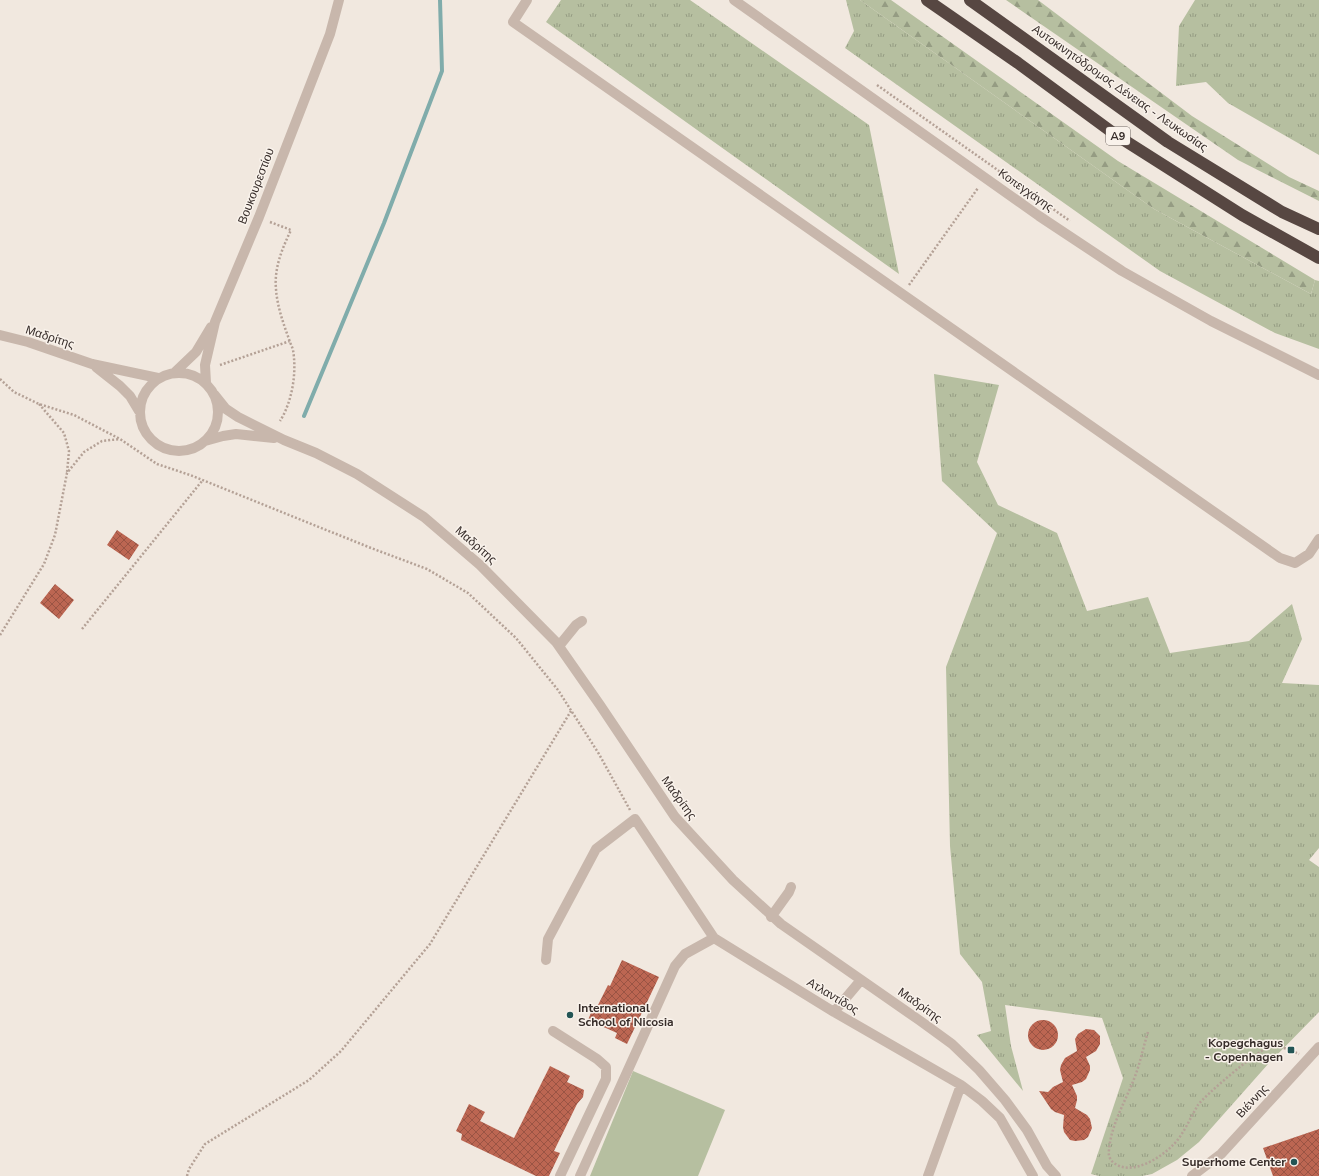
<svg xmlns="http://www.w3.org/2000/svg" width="1319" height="1176" font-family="'Nunito Sans',sans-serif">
<defs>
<pattern id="grass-tufts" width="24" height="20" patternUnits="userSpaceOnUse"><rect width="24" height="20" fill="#b6bfa0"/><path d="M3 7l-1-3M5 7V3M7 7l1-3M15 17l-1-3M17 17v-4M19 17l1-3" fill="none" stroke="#959c83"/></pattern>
<pattern id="forest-firs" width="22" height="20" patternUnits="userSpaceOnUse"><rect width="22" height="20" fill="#b6bfa0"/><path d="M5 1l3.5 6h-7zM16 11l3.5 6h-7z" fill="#959c83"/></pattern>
<pattern id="building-cross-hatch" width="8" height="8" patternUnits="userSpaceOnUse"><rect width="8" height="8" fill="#bc6652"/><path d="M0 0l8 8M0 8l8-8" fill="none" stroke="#9a5444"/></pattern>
</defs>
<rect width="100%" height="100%" fill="#f1e8df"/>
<path fill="url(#grass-tufts)" d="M 561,0 L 690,0 L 869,125 L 899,274 L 546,22 Z
M 846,0 L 860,0 L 1154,209 L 1311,294 L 1315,280 L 1319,281 L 1319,349 L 1275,333 L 1160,271 L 845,48 L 854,31 Z
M 1195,0 L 1319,0 L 1319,155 L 1228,103 L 1206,82 L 1176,86 L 1179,26 Z
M 934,374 L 999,385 L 977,462 L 998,505 L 1057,533 L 1087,611 L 1148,597 L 1170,653 L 1249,641 L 1292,604 L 1302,639 L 1282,683 L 1319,685 L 1319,848 L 1309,860 L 1319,867 L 1319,1012 L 1269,1063 L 1199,1142 L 1177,1160 L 1152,1174 L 1142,1176 L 1099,1176 L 1091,1174 L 1123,1078 L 1102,1018 L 1005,1005 L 1011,1046 L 1023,1091 L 977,1035 L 991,1031 L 982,982 L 960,954 L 950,846 L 946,667 L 997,533 L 942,481 Z"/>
<path fill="url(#forest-firs)" d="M 860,0 L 891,0 L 1118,161 L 1315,280 L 1311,294 L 1154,209 Z
M 1006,0 L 1038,0 L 1192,116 L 1289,177 L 1319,191 L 1319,201 L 1238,160 Z"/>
<path fill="#b6bfa0" d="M 633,1071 L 725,1110 L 698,1176 L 590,1176 Z"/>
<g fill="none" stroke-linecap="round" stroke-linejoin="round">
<path stroke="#80acab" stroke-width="4" d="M 304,416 L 384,223 L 442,71 L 440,0"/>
</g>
<path fill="url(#building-cross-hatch)" d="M 117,530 L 139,545 L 129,560 L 107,545 Z
M 55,584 L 74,600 L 59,619 L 40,603 Z
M 622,960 L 659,977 L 627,1044 L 615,1038 L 617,1033 L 588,1020 L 593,1008 L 596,1009 L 608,985 L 610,986 Z
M1028 1035a15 15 0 1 1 30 0a15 15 0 1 1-30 0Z
M 1086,1029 L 1094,1030 L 1100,1036 L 1100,1044 L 1096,1051 L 1086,1057 L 1090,1066 L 1090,1070 L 1086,1079 L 1082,1082 L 1072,1085 L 1077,1096 L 1077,1100 L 1075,1108 L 1087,1115 L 1090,1119 L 1092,1128 L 1088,1137 L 1084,1140 L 1075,1141 L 1070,1140 L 1064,1132 L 1063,1127 L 1064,1115 L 1055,1112 L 1051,1109 L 1039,1091 L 1048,1092 L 1053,1087 L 1063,1082 L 1060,1070 L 1061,1065 L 1065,1058 L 1077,1051 L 1075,1039 L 1078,1034 Z
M 550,1066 L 570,1076 L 567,1082 L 584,1090 L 583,1097 L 577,1104 L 554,1151 L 560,1153 L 549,1176 L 536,1176 L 461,1140 L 462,1134 L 456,1131 L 469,1104 L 485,1112 L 480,1121 L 514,1138 Z
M 1319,1129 L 1319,1176 L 1273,1176 L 1263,1148 Z"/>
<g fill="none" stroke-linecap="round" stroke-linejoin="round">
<path stroke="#b4a196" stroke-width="2.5" stroke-dasharray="2 2" stroke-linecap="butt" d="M 877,85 L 1070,221
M 270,222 L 291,230 C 282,249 274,268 276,289 C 277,305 283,323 289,339 C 290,343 292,346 293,350 C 297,373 292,402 280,421
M 909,285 L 978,188
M 220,365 L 290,341
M 0,379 L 14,392 L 39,404 L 74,415 L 120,439 L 157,464 L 190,475 L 371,548 L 427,569 L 468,593 L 516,638 L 558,690 L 599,754 L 630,810
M 39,404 L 64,433 L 69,451 L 67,473
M 82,629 L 202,481
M 0,635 L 44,564 L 55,535 L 67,473 L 84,452 L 102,441 L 120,439
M 1148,1032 C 1143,1048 1140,1064 1134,1079 C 1125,1102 1111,1125 1109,1150 C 1108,1155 1110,1160 1114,1163 C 1131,1176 1159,1159 1172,1146 C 1183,1136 1190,1118 1198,1105 C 1204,1096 1260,1048 1270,1047 C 1280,1045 1290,1050 1299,1054
M 187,1176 L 189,1169 L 205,1144 L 309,1080 L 341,1051 L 430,944 L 571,711"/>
<path stroke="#c8b7ac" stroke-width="10" d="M 527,0 L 513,22 L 1280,558 L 1295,563 L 1309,554 L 1319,539
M 734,0 L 1039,216 L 1122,271 L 1211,321 L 1319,375
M 0,335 L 28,342 L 92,364 L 158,378
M 96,367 L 120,386 L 130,396 L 139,411
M140 412a39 39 0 1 1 78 0a39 39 0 1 1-78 0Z
M 174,373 L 196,352 L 211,327
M 206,383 L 205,365 L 215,322 L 259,217 L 330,34 L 339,0
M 214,394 L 226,409 L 238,417 L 284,440 L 316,453 L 357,474 L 424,517 L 480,565 L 556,642 L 600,705 L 675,817 L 733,880 L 781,924 L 919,1020 L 952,1044 L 979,1070 L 1005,1100 L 1027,1130 L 1047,1166 L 1056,1176
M 205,441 L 223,436 L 236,434 L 274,438
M 559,646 L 576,625 L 582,621
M 771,917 L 789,892 L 791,887
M 546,960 L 548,939 L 596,849 L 635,819 L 714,938 L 834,1012 L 961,1085 L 982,1101 L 1000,1118 L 1033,1176
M 834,1012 L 861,980
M 553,1031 L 597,1059 L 606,1067 L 606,1079 L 560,1176
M 580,1176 L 675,966 L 685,954 L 714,938
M 928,1176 L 961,1085
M 1192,1176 L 1221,1154 L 1319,1047"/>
<path stroke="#574742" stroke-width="12" d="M 927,0 L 1018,63 L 1116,135 L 1242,215 L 1319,258
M 970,0 L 1168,142 L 1282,212 L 1319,229"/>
</g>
<g fill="#235555" stroke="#f9f2eb" stroke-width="1.5">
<circle cx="570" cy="1015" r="4"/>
<rect x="1287" y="1046" width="8" height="8" rx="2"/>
<circle cx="1294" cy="1162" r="4"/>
</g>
<g text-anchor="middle" stroke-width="3" stroke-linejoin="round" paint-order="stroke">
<rect fill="#f9f2eb" stroke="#716864" stroke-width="1" x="1106" y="127" width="24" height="18" rx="3"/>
<g font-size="11" font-weight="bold" fill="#372d2a">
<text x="1118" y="140">A9</text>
</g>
<g font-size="12" fill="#372d2a" stroke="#f9f2eb">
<text transform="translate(1120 88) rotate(35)" y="4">Αυτοκινητόδρομος Δένειας - Λευκωσίας</text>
<text transform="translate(256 186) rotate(-69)" y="4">Βουκουρεστίου</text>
<text transform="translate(1026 190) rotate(35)" y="4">Κοπεγχάγης</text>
<text transform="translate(50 337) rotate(18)" y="4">Μαδρίτης</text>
<text transform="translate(476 545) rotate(41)" y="4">Μαδρίτης</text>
<text transform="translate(679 798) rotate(54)" y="4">Μαδρίτης</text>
<text transform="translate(833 996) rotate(31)" y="4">Ατλαντίδος</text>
<text transform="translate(920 1005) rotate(35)" y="4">Μαδρίτης</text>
<text transform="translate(1252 1101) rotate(-47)" y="4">Βιέννης</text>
</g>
<g font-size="12" font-weight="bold" fill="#372d2a" stroke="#f9f2eb" text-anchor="end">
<text x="578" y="1012" text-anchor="start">International<tspan x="578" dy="14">School of Nicosia</tspan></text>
<text x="1283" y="1047">Kopegchagus<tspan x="1283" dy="14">- Copenhagen</tspan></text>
<text x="1286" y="1166">Superhome Center</text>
</g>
</g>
</svg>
